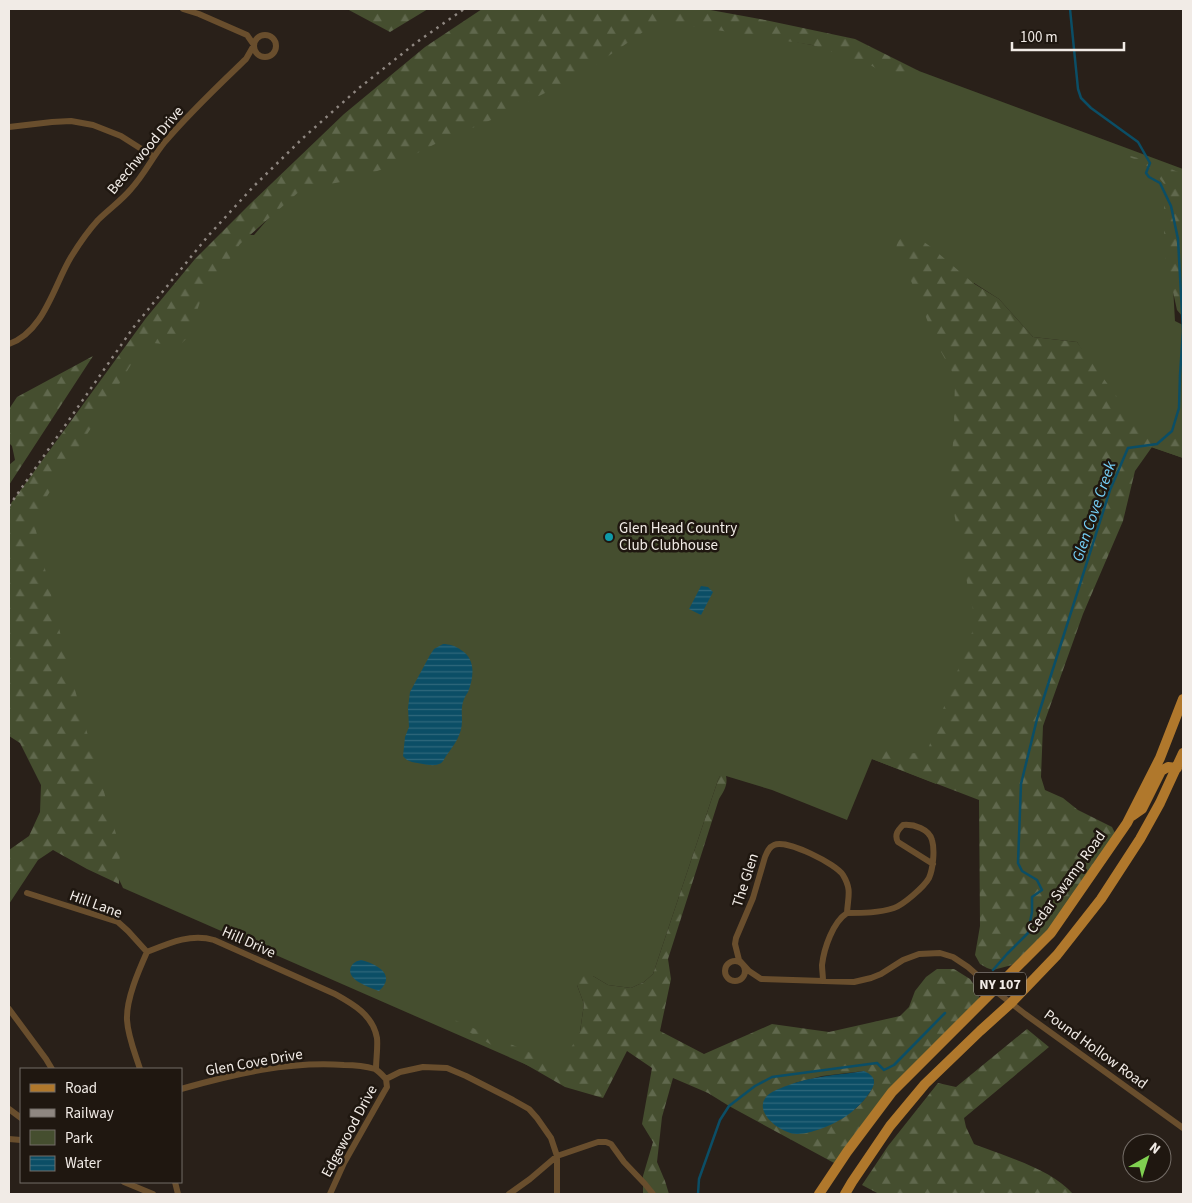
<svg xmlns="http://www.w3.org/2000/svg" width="1192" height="1203" font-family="'Source Sans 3',sans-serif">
<defs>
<pattern id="forest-firs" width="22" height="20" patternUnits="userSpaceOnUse" patternTransform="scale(1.25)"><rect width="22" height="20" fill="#454e2f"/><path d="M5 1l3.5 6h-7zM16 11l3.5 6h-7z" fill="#60684d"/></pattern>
<pattern id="water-rules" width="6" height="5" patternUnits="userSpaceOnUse" patternTransform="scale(1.25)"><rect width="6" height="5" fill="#0b4e66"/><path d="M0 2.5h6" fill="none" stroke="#2f687c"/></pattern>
</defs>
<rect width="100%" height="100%" fill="#292019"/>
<path fill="#454e2f" d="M 658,15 L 812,45 L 919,71 L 1183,169 L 1183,179 L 1167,179 L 1175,321 L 1183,325 L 1183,458 L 1139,443 L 1077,342 L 1033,337 L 999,299 L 974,283 L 970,377 L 994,615 L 936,784 L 872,759 L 847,820 L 772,790 L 726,776 L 720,776 L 718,780 L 653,974 L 644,982 L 631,988 L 608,985 L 593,976 L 577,985 L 584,1004 L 580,1032 L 568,1083 L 123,888 L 108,856 L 18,510 L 222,235 L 254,235 L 300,182 Z"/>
<path fill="url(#forest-firs)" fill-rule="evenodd" d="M 347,9 L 428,9 L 390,32 Z
M 482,9 L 705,9 L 765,20 L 855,39 L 919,71 L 898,81 L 872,66 L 812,45 L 659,21 L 581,75 L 491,120 L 435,144 L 394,165 L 352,180 L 302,189 L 240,244 L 200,302 L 188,337 L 182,343 L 174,345 L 153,343 L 141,348 L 115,391 L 33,518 L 67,662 L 120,848 L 119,884 L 87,869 L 53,850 L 38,860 L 9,904 L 9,850 L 29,836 L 40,812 L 41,785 L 20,743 L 9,736 L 9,506 L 146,318 L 195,259 L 251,203 L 344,114 L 425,47 Z
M 1114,151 L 1161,165 L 1183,174 L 1183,317 L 1177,310 L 1164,251 L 1164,184 L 1152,169 L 1137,160 Z
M 909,235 L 917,237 L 931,247 L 973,283 L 999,299 L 1033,337 L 1077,342 L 1120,401 L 1138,427 L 1146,435 L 1175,436 L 1183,440 L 1183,458 L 1152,447 L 1135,471 L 1123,521 L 1083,614 L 1043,726 L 1041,777 L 1045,790 L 1063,798 L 1078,810 L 1112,827 L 1115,833 L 1048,932 L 1012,965 L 993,970 L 987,968 L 980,964 L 975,955 L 980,926 L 979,800 L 872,759 L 878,744 C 893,749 913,759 928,749 L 976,622 L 969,593 L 950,491 L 954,426 L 955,377 L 934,339 L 919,298 L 896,249 C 897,241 900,237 909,235 Z
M 93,356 L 9,485 L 9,465 L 15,460 L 12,446 L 9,443 L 9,409 L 17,397 Z
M 720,776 L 726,776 C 728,785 724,791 719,799 L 668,959 L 671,979 L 660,1031 L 704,1054 L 772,1024 L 829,1032 L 900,1016 L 909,1007 L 915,991 L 926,977 L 937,969 L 954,969 L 970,979 L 977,989 L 979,997 L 976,1008 L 892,1092 L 836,1164 L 729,1106 L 708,1093 L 673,1078 L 662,1117 L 657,1162 L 665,1181 L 669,1194 L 643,1194 L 643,1176 L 653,1142 L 642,1124 L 652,1068 L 627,1051 L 603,1098 L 565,1087 L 429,1009 L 561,1066 L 580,1032 L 584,1004 L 577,985 L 578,979 L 580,976 L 593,976 L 608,985 L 631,988 L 644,982 L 653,974 L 718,780 ZM 864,1071 L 874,1080 C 873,1092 862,1102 854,1110 L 795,1083 L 822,1076 Z
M 1027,1029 L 1049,1047 L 964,1118 L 966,1127 L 974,1144 C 1004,1156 1052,1169 1073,1194 L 879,1194 L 862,1185 L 888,1146 L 938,1083 L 956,1087 Z"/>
<path fill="url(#water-rules)" d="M 701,586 L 708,587 L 713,592 L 701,615 L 689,609 Z
M 443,644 C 449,644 456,646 461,650 C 476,659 474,677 468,692 C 466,695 464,698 463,702 C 461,709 462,714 462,721 C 462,735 454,745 446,756 C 444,759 443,763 439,764 C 435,766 428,765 423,764 C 415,762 408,763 403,756 L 405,737 L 409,727 L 408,708 L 410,692 L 430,655 L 434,649 Z
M 361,960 C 377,964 397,975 379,991 C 371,988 345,980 351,967 C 353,963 356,961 361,960 Z
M 864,1071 C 875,1076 877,1082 870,1092 C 866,1098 861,1104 855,1109 C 843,1121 814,1134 797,1134 C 782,1134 753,1113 766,1097 C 771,1091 779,1089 786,1086 C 811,1076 838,1075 864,1071 Z"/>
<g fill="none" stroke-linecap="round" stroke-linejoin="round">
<path stroke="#0b4e66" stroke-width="2.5" d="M 993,970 L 1007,954 L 1028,933 L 1032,912 L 1032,897 L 1042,890 L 1037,880 L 1022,871 L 1018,863 L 1021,784 L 1037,719 L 1110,490 L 1128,448 L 1157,444 L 1172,431 L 1179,408 L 1180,375 L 1183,331 L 1178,239 L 1171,206 L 1160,183 L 1149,177 L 1146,173 L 1150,163 L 1138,142 L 1091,108 L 1081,98 L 1078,89 L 1070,9
M 698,1194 L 699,1179 L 720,1120 L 729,1106 L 755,1086 L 772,1077 L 877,1063 L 884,1070 L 894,1065 L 945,1013"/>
<path stroke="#694e2d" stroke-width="6" d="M254 46a11 11 0 1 1 22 0a11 11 0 1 1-22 0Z
M 9,127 L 52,122 L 71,121 L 93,125 L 121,136 L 154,157
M 9,344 C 44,332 54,285 71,257 C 79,244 88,231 98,220 C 109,209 121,201 131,189 C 144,175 152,158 164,143 C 189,113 218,86 246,59 L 254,45 L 247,35 L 199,14 L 183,9
M 27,893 L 118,922 L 128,931 L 147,952
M 847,913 C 848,896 852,890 843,875 C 836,864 787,839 774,845 C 769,847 767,852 765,857 L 753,898 L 736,938 L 735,944 L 739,960 L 749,971 L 761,979 L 854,982 L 871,978 L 881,974 L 903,960 L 919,954 L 940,953 L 953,957 L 968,967 L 994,990 L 1025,1014 L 1183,1128
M 847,913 C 863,913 879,913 894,908 C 903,905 924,887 929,878 C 933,869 935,850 932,840 C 929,829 914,824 903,825 C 898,830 894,835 898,842 L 933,864
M725 971a10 10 0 1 1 20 0a10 10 0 1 1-20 0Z
M 823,981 C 823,975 822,970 822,965 C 824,948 833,922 847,913
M 9,1009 L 46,1059 L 52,1069
M 140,1069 C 135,1053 128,1037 127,1020 C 126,999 139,970 147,952 C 169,943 191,933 214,940 L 335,994 C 353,1004 373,1015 377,1038 C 378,1048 376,1059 376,1069
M 386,1079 L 400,1072 L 423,1067 L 447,1068 L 466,1076 L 513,1100 L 529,1109 L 537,1118 L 551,1138 L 557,1156 L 598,1142 L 606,1142 L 611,1144 L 624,1162 L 645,1184 L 653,1194
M 181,1089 C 234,1074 289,1061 344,1065 C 354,1065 365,1066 375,1069 C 379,1071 383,1076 386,1079
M 9,1109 L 21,1118
M 9,1139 L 21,1140
M 124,1182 L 153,1194
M 175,1182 L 178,1194
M 330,1194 L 344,1163 L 384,1092 L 387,1087 L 386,1079
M 509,1194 L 530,1179 L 557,1156
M 557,1194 L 557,1156"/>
<path stroke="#b0782c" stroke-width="10" d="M 1132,816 L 1142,809 L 1161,771 L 1168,767 L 1177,768
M 819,1194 L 847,1152 L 892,1092 L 1051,933 L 1127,823 L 1160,758 L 1183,699
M 845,1194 L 852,1182 L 890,1126 L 925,1084 L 980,1031 L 1011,1003 L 1057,955 L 1101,899 L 1140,839 L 1160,803 L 1183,753"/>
<path stroke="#8f8781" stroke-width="2.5" stroke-dasharray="2.5 5" stroke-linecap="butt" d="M 9,506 L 133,328 L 208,236 L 254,186 L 303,138 L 359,88 L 417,42 L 464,9"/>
</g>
<circle fill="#0f9aa8" stroke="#1f1710" stroke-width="2" cx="609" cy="537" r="5"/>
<g text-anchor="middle" stroke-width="5" stroke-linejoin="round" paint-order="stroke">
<rect fill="#1f1710" stroke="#b2aba6" stroke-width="1" x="974" y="972.5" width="52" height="23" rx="4"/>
<g font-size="14" font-weight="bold" fill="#f1ebe6">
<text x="1000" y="989">NY 107</text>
</g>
<g font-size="15" fill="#f1ebe6" stroke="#1f1710">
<text transform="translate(145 150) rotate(-50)" y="5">Beechwood Drive</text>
<text transform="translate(745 880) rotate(-72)" y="5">The Glen</text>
<text transform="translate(1066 882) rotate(-54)" y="5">Cedar Swamp Road</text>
<text transform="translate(96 904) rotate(20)" y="5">Hill Lane</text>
<text transform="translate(249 942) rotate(24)" y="5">Hill Drive</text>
<text transform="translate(1096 1049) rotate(36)" y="5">Pound Hollow Road</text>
<text transform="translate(254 1062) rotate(-10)" y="5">Glen Cove Drive</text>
<text transform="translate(349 1131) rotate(-62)" y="5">Edgewood Drive</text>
</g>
<g font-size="15" fill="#f1ebe6" stroke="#1f1710" text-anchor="start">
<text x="619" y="533">Glen Head Country<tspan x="619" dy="17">Club Clubhouse</tspan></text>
</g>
<g font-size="16" font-style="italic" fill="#75d0f8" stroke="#1f1710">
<text transform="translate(1093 511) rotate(-71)" y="6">Glen Cove Creek</text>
</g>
</g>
<rect width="1192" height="1203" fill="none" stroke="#f1ebe6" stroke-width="20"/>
<rect x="20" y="1068" width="162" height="115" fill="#1f1710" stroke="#736c66"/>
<rect x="30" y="1084" width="25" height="8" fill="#b0782c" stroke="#736c66"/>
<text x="65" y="1093" font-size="15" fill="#f1ebe6">Road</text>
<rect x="30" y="1109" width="25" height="8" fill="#8f8781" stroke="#736c66"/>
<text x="65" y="1118" font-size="15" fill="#f1ebe6">Railway</text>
<rect x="30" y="1130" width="25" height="15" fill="#454e2f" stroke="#736c66"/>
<text x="65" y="1143" font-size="15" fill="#f1ebe6">Park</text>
<rect x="30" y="1156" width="25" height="15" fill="url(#water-rules)" stroke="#736c66"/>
<text x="65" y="1168" font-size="15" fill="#f1ebe6">Water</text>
<g transform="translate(1147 1158) rotate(39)"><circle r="24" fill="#1f1710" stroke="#736c66"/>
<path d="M0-4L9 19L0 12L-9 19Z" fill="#80d051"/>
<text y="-8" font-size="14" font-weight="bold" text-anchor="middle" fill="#f1ebe6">N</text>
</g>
<path d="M1012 42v8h112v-8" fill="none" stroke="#f1ebe6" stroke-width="2.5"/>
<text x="1020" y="42" font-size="15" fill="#f1ebe6" stroke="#1f1710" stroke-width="4" paint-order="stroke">100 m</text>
</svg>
